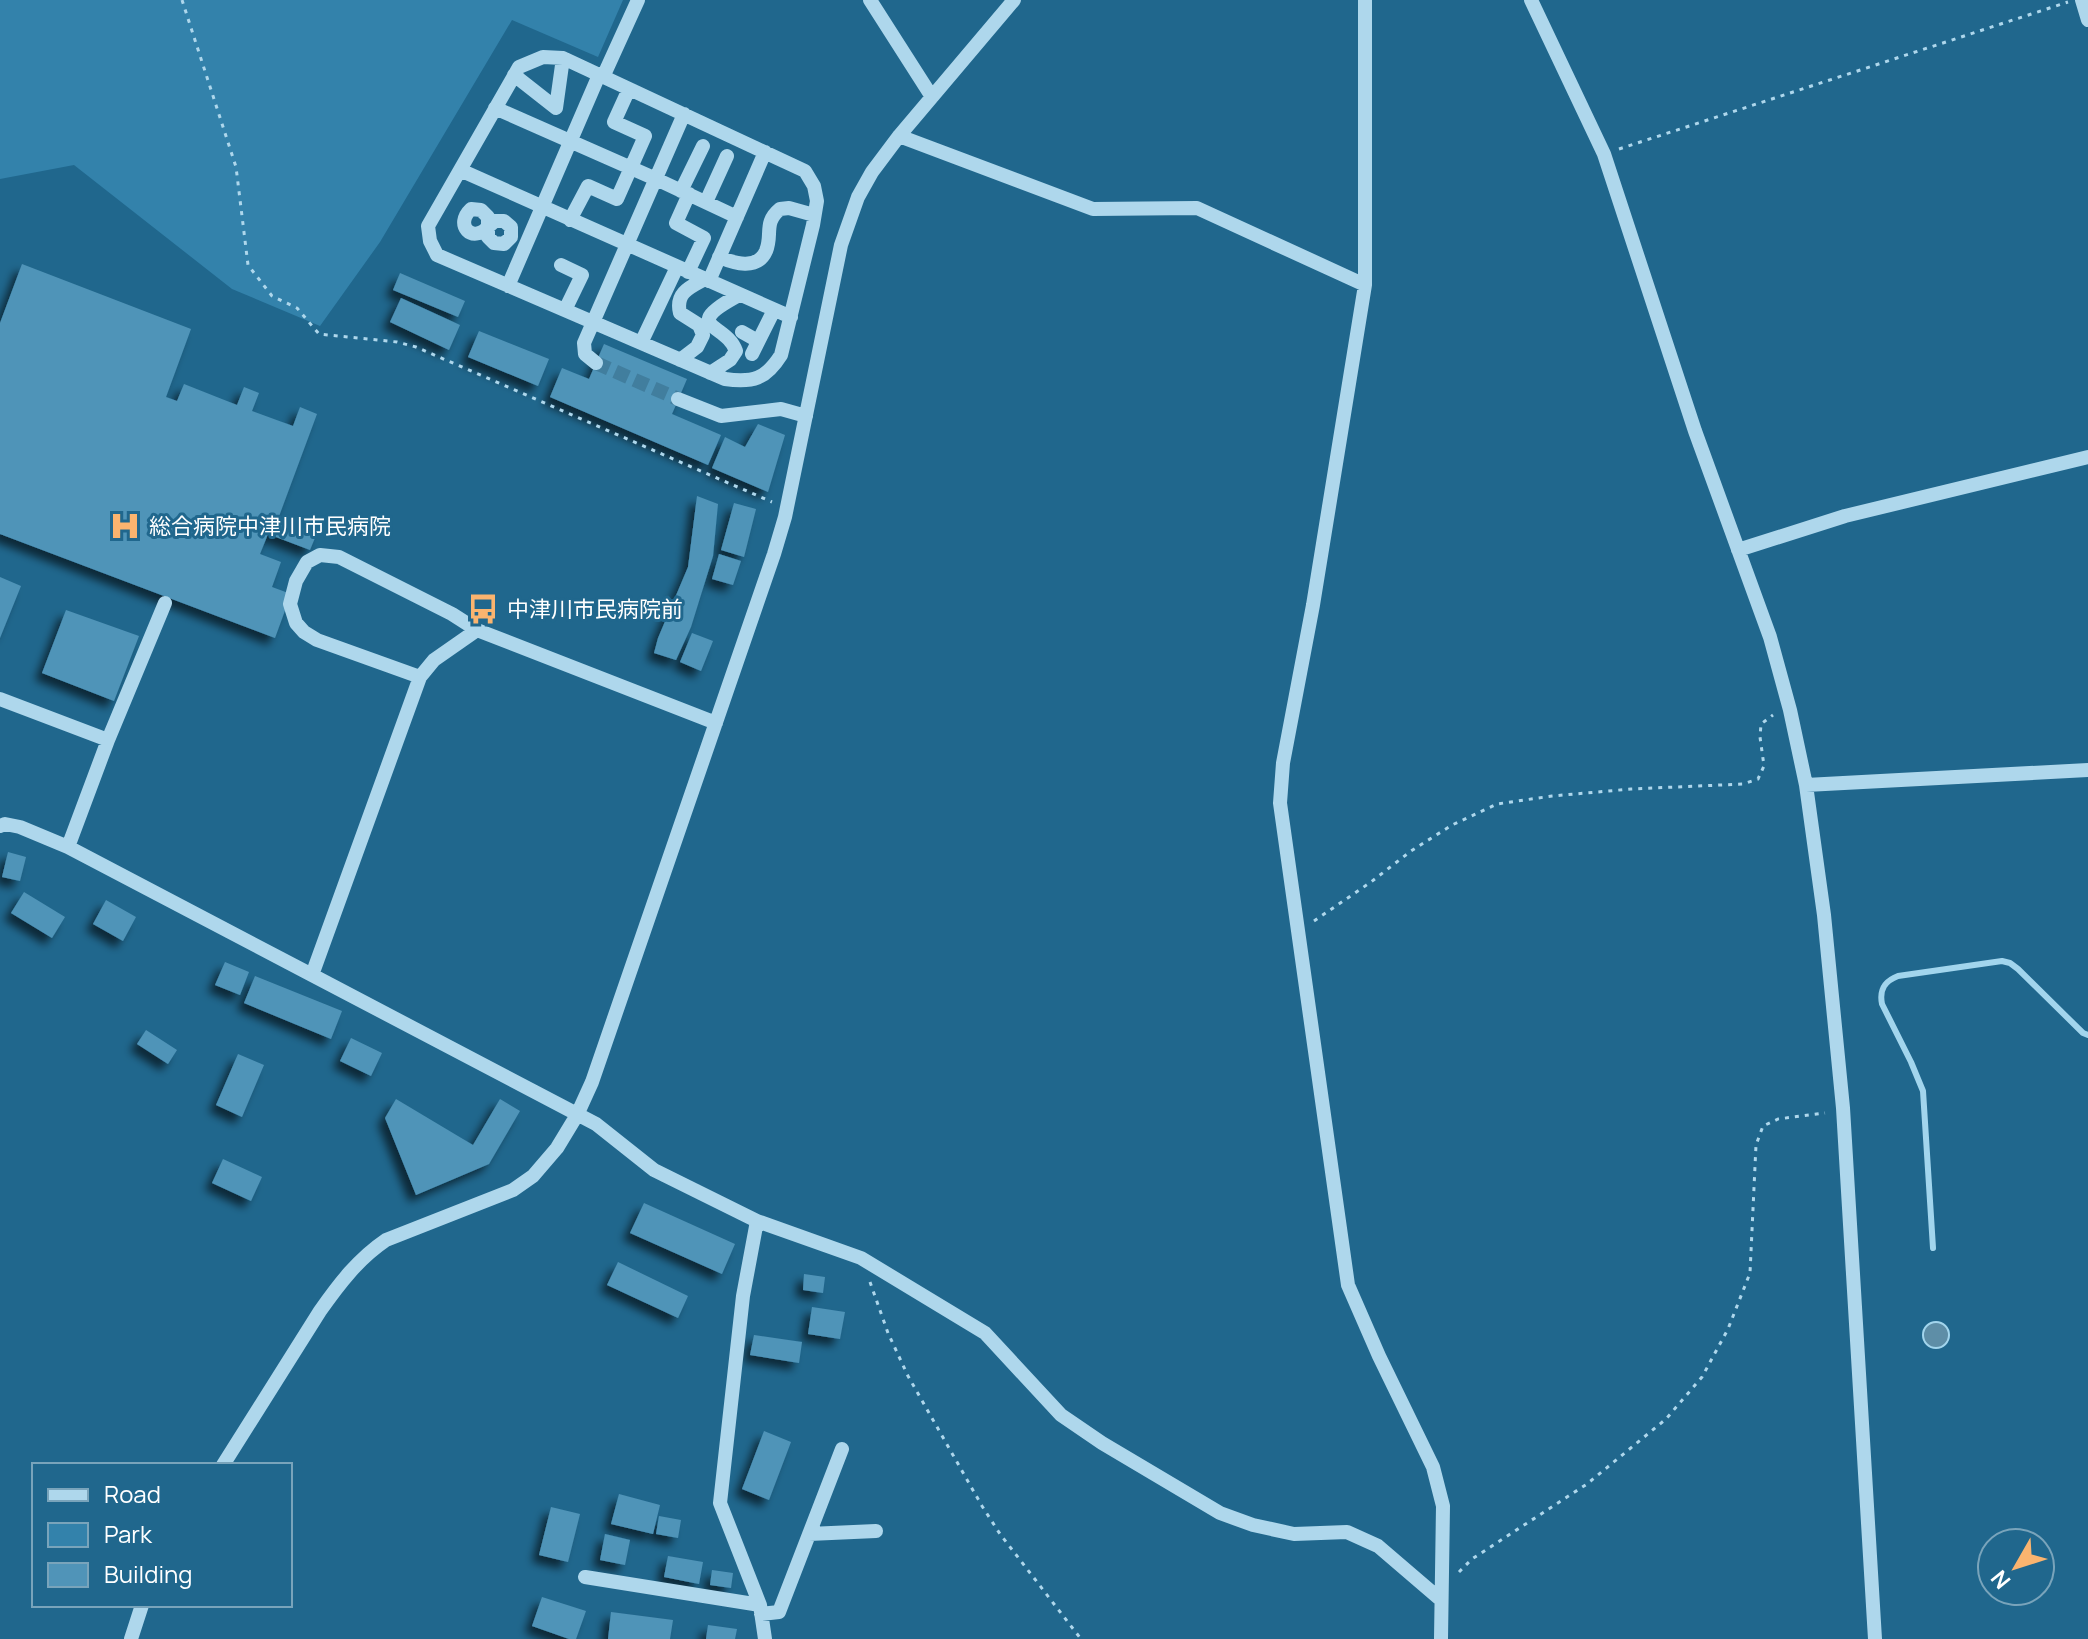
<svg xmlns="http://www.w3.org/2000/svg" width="2088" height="1639" font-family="Manrope,'Noto Sans JP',sans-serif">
<defs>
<filter id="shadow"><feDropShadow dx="-7" dy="7" stdDeviation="4" flood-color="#0009"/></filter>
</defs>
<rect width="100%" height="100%" fill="#20678d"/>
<path fill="#3382ab" d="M 0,0 L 623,0 L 598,57 L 512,20 L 380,242 L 320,326 L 232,289 L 74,165 L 0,179 Z"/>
<path fill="#5e8ea7" stroke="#a2d5ed" stroke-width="2" d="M1923 1335a13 13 0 1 1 26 0a13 13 0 1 1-26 0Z"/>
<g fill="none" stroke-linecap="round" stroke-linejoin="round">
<path stroke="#a2d5ed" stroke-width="6" d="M 1933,1248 L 1923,1091 L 1911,1062 L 1882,1004 C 1879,989 1885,981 1898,976 L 2002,961 L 2010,963 L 2018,969 L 2083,1033 L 2088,1035"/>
</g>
<path fill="#5094b8" filter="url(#shadow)" d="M 22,264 L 191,329 L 166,397 L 177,401 L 184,384 L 237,405 L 244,387 L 259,393 L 252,411 L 293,426 L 300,407 L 317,414 L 278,519 L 317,533 L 310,550 L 268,534 L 260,554 L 281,562 L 272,587 L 291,594 L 275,638 L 0,534 L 0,323 Z
M 400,273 L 465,301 L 458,317 L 393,290 Z
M 401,298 L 460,325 L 449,350 L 390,322 Z
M 479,331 L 549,359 L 538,386 L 468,357 Z
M 604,344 L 687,379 L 672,414 L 721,435 L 708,465 L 550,397 L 562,368 L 589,379 Z
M 758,424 L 785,435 L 768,492 L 712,468 L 725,437 L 745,447 Z
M 697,496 L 718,504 L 713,556 L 691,627 L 676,660 L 654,653 L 658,638 L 688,567 Z
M 734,503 L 756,509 L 744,557 L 721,550 Z
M 719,554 L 741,561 L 733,585 L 712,579 Z
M 0,577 L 21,586 L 0,638 Z
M 66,610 L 139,636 L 114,701 L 42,673 Z
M 692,633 L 713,641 L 701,671 L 680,662 Z
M 8,852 L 26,857 L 20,881 L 2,877 Z
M 24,892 L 65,917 L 52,938 L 11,913 Z
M 106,900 L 136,917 L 123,941 L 93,924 Z
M 225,962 L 249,972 L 240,995 L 215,985 Z
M 255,976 L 342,1011 L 331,1039 L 244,1003 Z
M 146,1030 L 177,1050 L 168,1064 L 137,1044 Z
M 351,1038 L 382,1053 L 371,1076 L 340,1061 Z
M 238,1054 L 264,1065 L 242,1117 L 216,1105 Z
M 396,1099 L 473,1145 L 500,1099 L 520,1111 L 489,1164 L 416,1195 L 385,1118 Z
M 223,1159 L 262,1177 L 251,1201 L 212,1183 Z
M 644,1203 L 735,1244 L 722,1274 L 630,1233 Z
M 618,1262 L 688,1296 L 678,1318 L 607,1285 Z
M 804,1274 L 825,1277 L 823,1293 L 803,1290 Z
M 812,1307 L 845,1312 L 840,1339 L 808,1334 Z
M 754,1335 L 802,1342 L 799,1363 L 750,1355 Z
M 764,1431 L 791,1442 L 769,1500 L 742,1489 Z
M 619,1494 L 660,1505 L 653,1534 L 611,1524 Z
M 551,1507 L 580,1514 L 568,1562 L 539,1555 Z
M 659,1516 L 681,1520 L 678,1538 L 656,1534 Z
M 605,1534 L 630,1540 L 625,1565 L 600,1560 Z
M 668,1556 L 703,1562 L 699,1584 L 664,1577 Z
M 712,1570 L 733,1573 L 731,1588 L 710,1585 Z
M 542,1597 L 586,1611 L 576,1639 L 569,1639 L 532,1626 Z
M 611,1612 L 673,1620 L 670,1639 L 608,1639 Z
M 708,1625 L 737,1629 L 735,1639 L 706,1639 Z"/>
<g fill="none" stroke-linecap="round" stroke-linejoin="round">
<path stroke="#417e9e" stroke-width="14" stroke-dasharray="14 7" stroke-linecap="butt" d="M 596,363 L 678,399"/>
<path stroke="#aed7ec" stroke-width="3" stroke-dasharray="4 6" stroke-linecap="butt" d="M 182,0 L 236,167 L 248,265 L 272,296 L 297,308 L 319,334 L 397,342 L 416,347 L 772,502
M 1619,149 L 2068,2
M 1314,921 L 1371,882 L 1411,851 L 1452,825 L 1497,804 L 1552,796 L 1631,789 L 1743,784 L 1758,779 L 1764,766 L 1760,737 L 1761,724 L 1773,715
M 870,1282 L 888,1333 L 908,1376 L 982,1506 L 1000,1534 L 1081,1639
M 1459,1572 L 1472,1559 L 1587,1484 L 1666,1419 L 1702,1377 L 1728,1329 L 1750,1273 L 1756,1145 L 1763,1126 L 1778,1119 L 1825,1113"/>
<path stroke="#aed7ec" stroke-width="14" d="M 870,0 L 932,97
M 1365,0 L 1365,285 L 1313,605 L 1283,763 L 1280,803 L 1348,1285 L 1379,1356 L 1433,1467 L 1443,1506 L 1441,1639
M 1531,0 L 1604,154 L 1695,431 L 1770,637 L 1790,710 L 1806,785 L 1824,915 L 1843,1108 L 1875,1639
M 2082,0 L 2088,20
M 543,57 L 563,58 L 805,171 L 814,186 L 817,201 L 813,225 L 781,355 C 766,379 753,383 725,379 L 437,255 L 430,241 L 428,226 L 519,67 Z
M 514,75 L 556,108 L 563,58
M 603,77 L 638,0
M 495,108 L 656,179 L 737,217
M 899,136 L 1093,209 L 1197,208 L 1365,285
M 460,170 L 791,317
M 681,191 L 703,146
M 706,202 L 727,156
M 570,220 L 588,186 L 617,199 L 645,136 L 614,122 L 629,89
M 488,227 L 495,221 L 504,221 L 511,227 L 511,237 L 504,244 L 494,243 L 488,237 L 488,217 L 481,210 L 471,209 C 454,225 472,244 488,227
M 719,257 C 734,263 757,271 766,251 C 773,234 763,223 780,209 L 789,208 L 814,215
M 561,265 L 582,275 L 565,310
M 688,272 L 704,238 L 676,223 L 689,194
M 709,281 L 765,152
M 508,286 L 599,75
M 742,332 L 758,341
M 641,343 L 677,267
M 752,354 L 774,310
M 680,360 L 697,347 L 703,335 L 699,325 L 680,313 C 675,293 690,287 705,279
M 596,363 L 585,354 L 584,343 L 684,114
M 710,373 L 730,360 L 736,351 C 727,323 678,328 739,295
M 678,399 L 721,416 L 781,409 L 806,416
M 1738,550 L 1845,516 L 2088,457
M 420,677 L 317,640 L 304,632 L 296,623 L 290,604 L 296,581 L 307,562 L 320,555 L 339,557 L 452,614 L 477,630 L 716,723
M 0,699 L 108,740
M 1806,785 L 2088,770
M 0,826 L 5,824 L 20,827 L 68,847 L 312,975 L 596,1124 L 654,1170 L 757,1221 L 861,1258 L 985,1333 L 1061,1415 L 1102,1443 L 1220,1513 L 1253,1525 L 1294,1534 L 1347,1532 L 1378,1546 L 1441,1600
M 68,847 L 108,740 L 165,603
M 312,975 L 420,677 L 434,660 L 477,630
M 757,1221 L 743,1296 L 720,1503 L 760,1605 L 765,1639
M 223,1465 L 320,1311 C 339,1284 358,1259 386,1240 L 513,1190 L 533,1176 L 557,1148 L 577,1115 L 592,1082 L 774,554 L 785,517 L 841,245 L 858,197 L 872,172 L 899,136 L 1014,0
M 809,1534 L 876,1531
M 585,1577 L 760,1605
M 761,1614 L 779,1612 L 842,1449
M 131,1639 L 142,1605"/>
</g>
<defs>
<g id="hospital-bare" transform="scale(2.4)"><path d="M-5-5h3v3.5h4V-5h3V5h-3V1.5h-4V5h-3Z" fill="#fab46f" stroke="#20678d" stroke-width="2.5" paint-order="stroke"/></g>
<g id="bus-bare" transform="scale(2.4)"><path d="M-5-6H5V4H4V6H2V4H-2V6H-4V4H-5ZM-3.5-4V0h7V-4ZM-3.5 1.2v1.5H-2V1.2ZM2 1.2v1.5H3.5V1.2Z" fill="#fab46f" stroke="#20678d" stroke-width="2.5" paint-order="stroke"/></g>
</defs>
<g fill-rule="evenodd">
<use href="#hospital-bare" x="125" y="526"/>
<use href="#bus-bare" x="483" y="609"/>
</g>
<g text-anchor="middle" stroke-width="6" stroke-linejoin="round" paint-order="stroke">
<g font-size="22" fill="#fff" stroke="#20678d" text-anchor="start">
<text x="149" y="534">総合病院中津川市民病院</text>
<text x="507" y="617">中津川市民病院前</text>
</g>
</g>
<rect x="32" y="1463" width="260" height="144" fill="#20678d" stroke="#79a4bb" stroke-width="2"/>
<rect x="48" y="1489" width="40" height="12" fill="#aed7ec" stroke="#79a4bb" stroke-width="2"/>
<text x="104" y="1503" font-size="24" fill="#ffffff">Road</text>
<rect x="48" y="1523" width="40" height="24" fill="#3382ab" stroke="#79a4bb" stroke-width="2"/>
<text x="104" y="1543" font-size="24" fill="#ffffff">Park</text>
<rect x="48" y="1563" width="40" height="24" fill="#5094b8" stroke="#79a4bb" stroke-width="2"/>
<text x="104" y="1583" font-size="24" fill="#ffffff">Building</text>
<g transform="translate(2016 1567) rotate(231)"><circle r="38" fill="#20678d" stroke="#79a4bb" stroke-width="2"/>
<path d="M0-6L14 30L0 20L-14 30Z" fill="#fab46f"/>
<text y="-12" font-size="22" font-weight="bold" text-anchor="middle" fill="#ffffff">N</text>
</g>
</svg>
